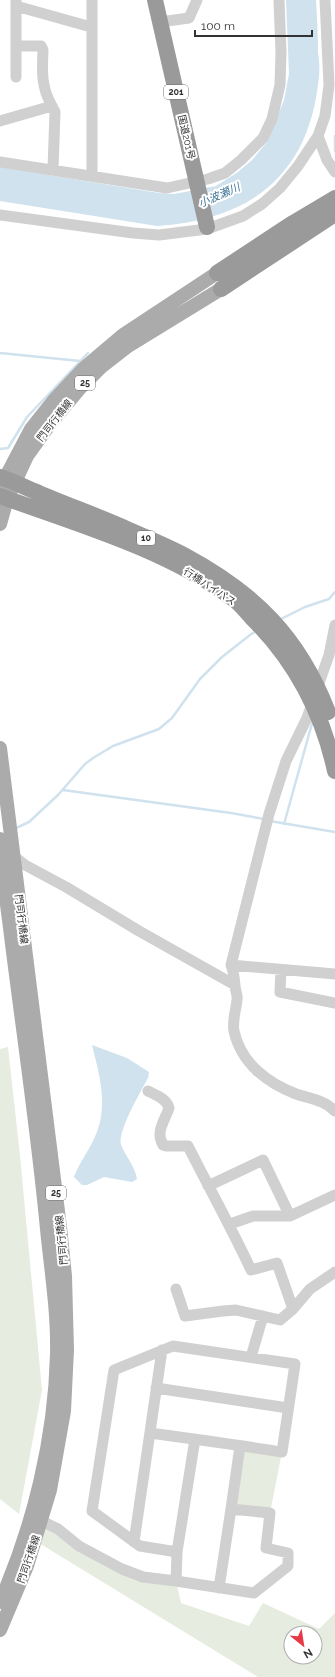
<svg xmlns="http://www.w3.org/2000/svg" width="335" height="1677" font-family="Raleway,'Noto Sans JP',sans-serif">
<rect width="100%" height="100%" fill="#fff"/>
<path fill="#e6ecdf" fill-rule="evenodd" d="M 8,1047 L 20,1156 L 42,1390 L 19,1514 L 0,1499 L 0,1049 Z
M 240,1446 L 282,1452 L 270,1513 L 231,1509 Z
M 41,1521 L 122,1569 L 176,1581 L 181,1603 L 249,1626 L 263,1603 L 319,1629 L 335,1613 L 335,1677 L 258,1677 L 34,1540 ZM 291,1633 L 315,1633 L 315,1657 L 291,1657 Z"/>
<path fill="#cfe2ee" d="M 286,0 L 316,0 C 317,17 318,34 318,52 C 319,60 320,68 319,76 C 310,174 252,220 157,226 L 0,201 L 0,167 L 159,193 L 174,194 L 216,186 L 238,172 L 253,159 L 267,142 L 284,100 L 289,74 Z
M 92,1045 L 127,1058 L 149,1072 L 148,1078 C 141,1091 117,1132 121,1145 C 126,1157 135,1166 137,1179 L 132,1182 L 104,1177 L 87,1185 L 82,1185 L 74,1177 C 79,1163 88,1152 94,1139 C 109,1107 100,1077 92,1045 Z"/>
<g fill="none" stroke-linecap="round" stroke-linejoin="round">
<path stroke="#cfe2ee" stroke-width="2.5" d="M 335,136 L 335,151
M 0,353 L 80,361
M 0,449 L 8,448 L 27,417 L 88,353
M 279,620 L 305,607 L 329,599 L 335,592
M 63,790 L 231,813 L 264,819
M 270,821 L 335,832
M 284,824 L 313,720
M 14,829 L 29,822 L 58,795 L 85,764 L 93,758 L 113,746 L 159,729 L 172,718 L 200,679 L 222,657 L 250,635 L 256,631"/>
<path stroke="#d0d0d0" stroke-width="11" d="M 16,6 L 91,27
M 160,22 L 189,18 L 197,0
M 16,77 L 16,1
M 52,106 L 55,112 L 53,169
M 0,121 L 52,106 C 41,88 42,70 43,50 L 41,46 L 16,46
M 318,136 L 327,160 L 335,172
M 0,162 L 167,188 L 208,179 L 225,173 L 241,160 L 263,138 L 272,119 L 280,85 L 281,53 L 279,0
M 92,175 L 92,0
M 0,215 L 133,233 L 159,235 L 207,229 L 243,216 L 262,204 L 280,188 L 298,166 L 318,136 L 325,116 L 329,85 L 325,0
M 335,625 L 329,655 L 318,686 L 307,718 L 286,761 L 269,814 L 231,965 C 234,972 234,978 235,985 C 235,991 238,995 237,1000 C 236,1010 232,1021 234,1031 C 241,1063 267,1083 296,1094 C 311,1099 324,1100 335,1111
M 10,853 L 25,865 L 66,887 L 139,931 L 235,985
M 231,965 L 335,974
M 281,970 L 280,992 L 335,1003
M 148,1091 C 156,1095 167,1099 169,1108 C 165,1120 155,1132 163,1145 L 166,1146 L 188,1146 C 209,1188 231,1227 251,1270 L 277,1263 L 293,1309
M 208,1186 L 263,1160 L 290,1216
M 230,1224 L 253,1216 L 290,1216 L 335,1195
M 176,1289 L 185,1316 L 223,1311 L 236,1310 L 280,1320 L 293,1309 L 310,1289 L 335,1272
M 251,1357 L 263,1316
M 156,1388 L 288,1408
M 150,1433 C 194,1439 238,1445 282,1452 L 295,1364 L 173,1346 L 114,1370 L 92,1511 L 140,1546 L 177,1552 L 176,1581 L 254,1593 L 288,1566 L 288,1553 L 266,1548 L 270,1513 L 231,1509 L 240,1446
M 35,1518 L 58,1529 L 79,1546 L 122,1569 L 143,1577 L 176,1581
M 134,1542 L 162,1350
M 177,1552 L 195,1439
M 219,1588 L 231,1509"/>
<path stroke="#ababab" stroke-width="14" d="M 0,488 L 31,429 L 54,400 L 84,368 L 123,335 L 217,273
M 0,524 L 7,499 L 27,456 L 50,424 L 80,388 L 101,367 L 128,346 L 221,289
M 0,748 L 60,1227 L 65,1276 L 67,1350 L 64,1411 L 50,1490 L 27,1566 L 0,1630
M 0,839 C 2,874 8,909 12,944 C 24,1039 38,1134 47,1229 C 51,1270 58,1312 57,1354 C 55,1438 34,1525 0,1602"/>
<path stroke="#9a9a9a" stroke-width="16" d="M 155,0 L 207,227
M 217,273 L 293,223 L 335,198
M 221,289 L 335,214
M 0,477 C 13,481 26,488 39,493 C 65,504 92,514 118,525 C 140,535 163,544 184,555 C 255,593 299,637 328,712
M 0,496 C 77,524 165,549 232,598 C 240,603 246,612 253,619 C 296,662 322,711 335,771"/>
</g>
<g text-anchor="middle" stroke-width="4" stroke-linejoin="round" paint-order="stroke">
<g fill="#fff" stroke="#707070" stroke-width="1">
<rect x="164" y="85" width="24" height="14" rx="3"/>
<rect x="75" y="376" width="20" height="14" rx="3"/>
<rect x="137" y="531" width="18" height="14" rx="3"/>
<rect x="46" y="1186" width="20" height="14" rx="3"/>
</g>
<g font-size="9" font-weight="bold" fill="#333">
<text x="176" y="95">201</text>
<text x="85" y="386">25</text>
<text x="146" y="541">10</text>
<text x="56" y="1196">25</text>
</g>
<g font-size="10" fill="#333" stroke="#fff">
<text transform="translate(187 137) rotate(77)" y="4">国道201号</text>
<text transform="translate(54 420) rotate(-52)" y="4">門司行橋線</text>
<text transform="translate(210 586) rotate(33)" y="4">行橋バイパス</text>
<text transform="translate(22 919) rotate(83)" y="4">門司行橋線</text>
<text transform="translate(61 1240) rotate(-96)" y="4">門司行橋線</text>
<text transform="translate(28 1559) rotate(-71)" y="4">門司行橋線</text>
</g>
<g font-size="11" font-style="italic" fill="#3f7597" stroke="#fff">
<text transform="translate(219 195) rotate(-24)" y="4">小波瀬川</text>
</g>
</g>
<g transform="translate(303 1645) rotate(150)"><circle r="19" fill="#ffffff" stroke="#adadad"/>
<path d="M0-3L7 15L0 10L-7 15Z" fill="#e63946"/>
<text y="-6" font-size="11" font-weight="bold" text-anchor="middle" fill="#333333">N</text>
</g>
<path d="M195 30v6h117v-6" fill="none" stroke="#333333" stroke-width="2"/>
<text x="201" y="30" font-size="12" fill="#333333" stroke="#ffffff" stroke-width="3" paint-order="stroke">100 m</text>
</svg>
